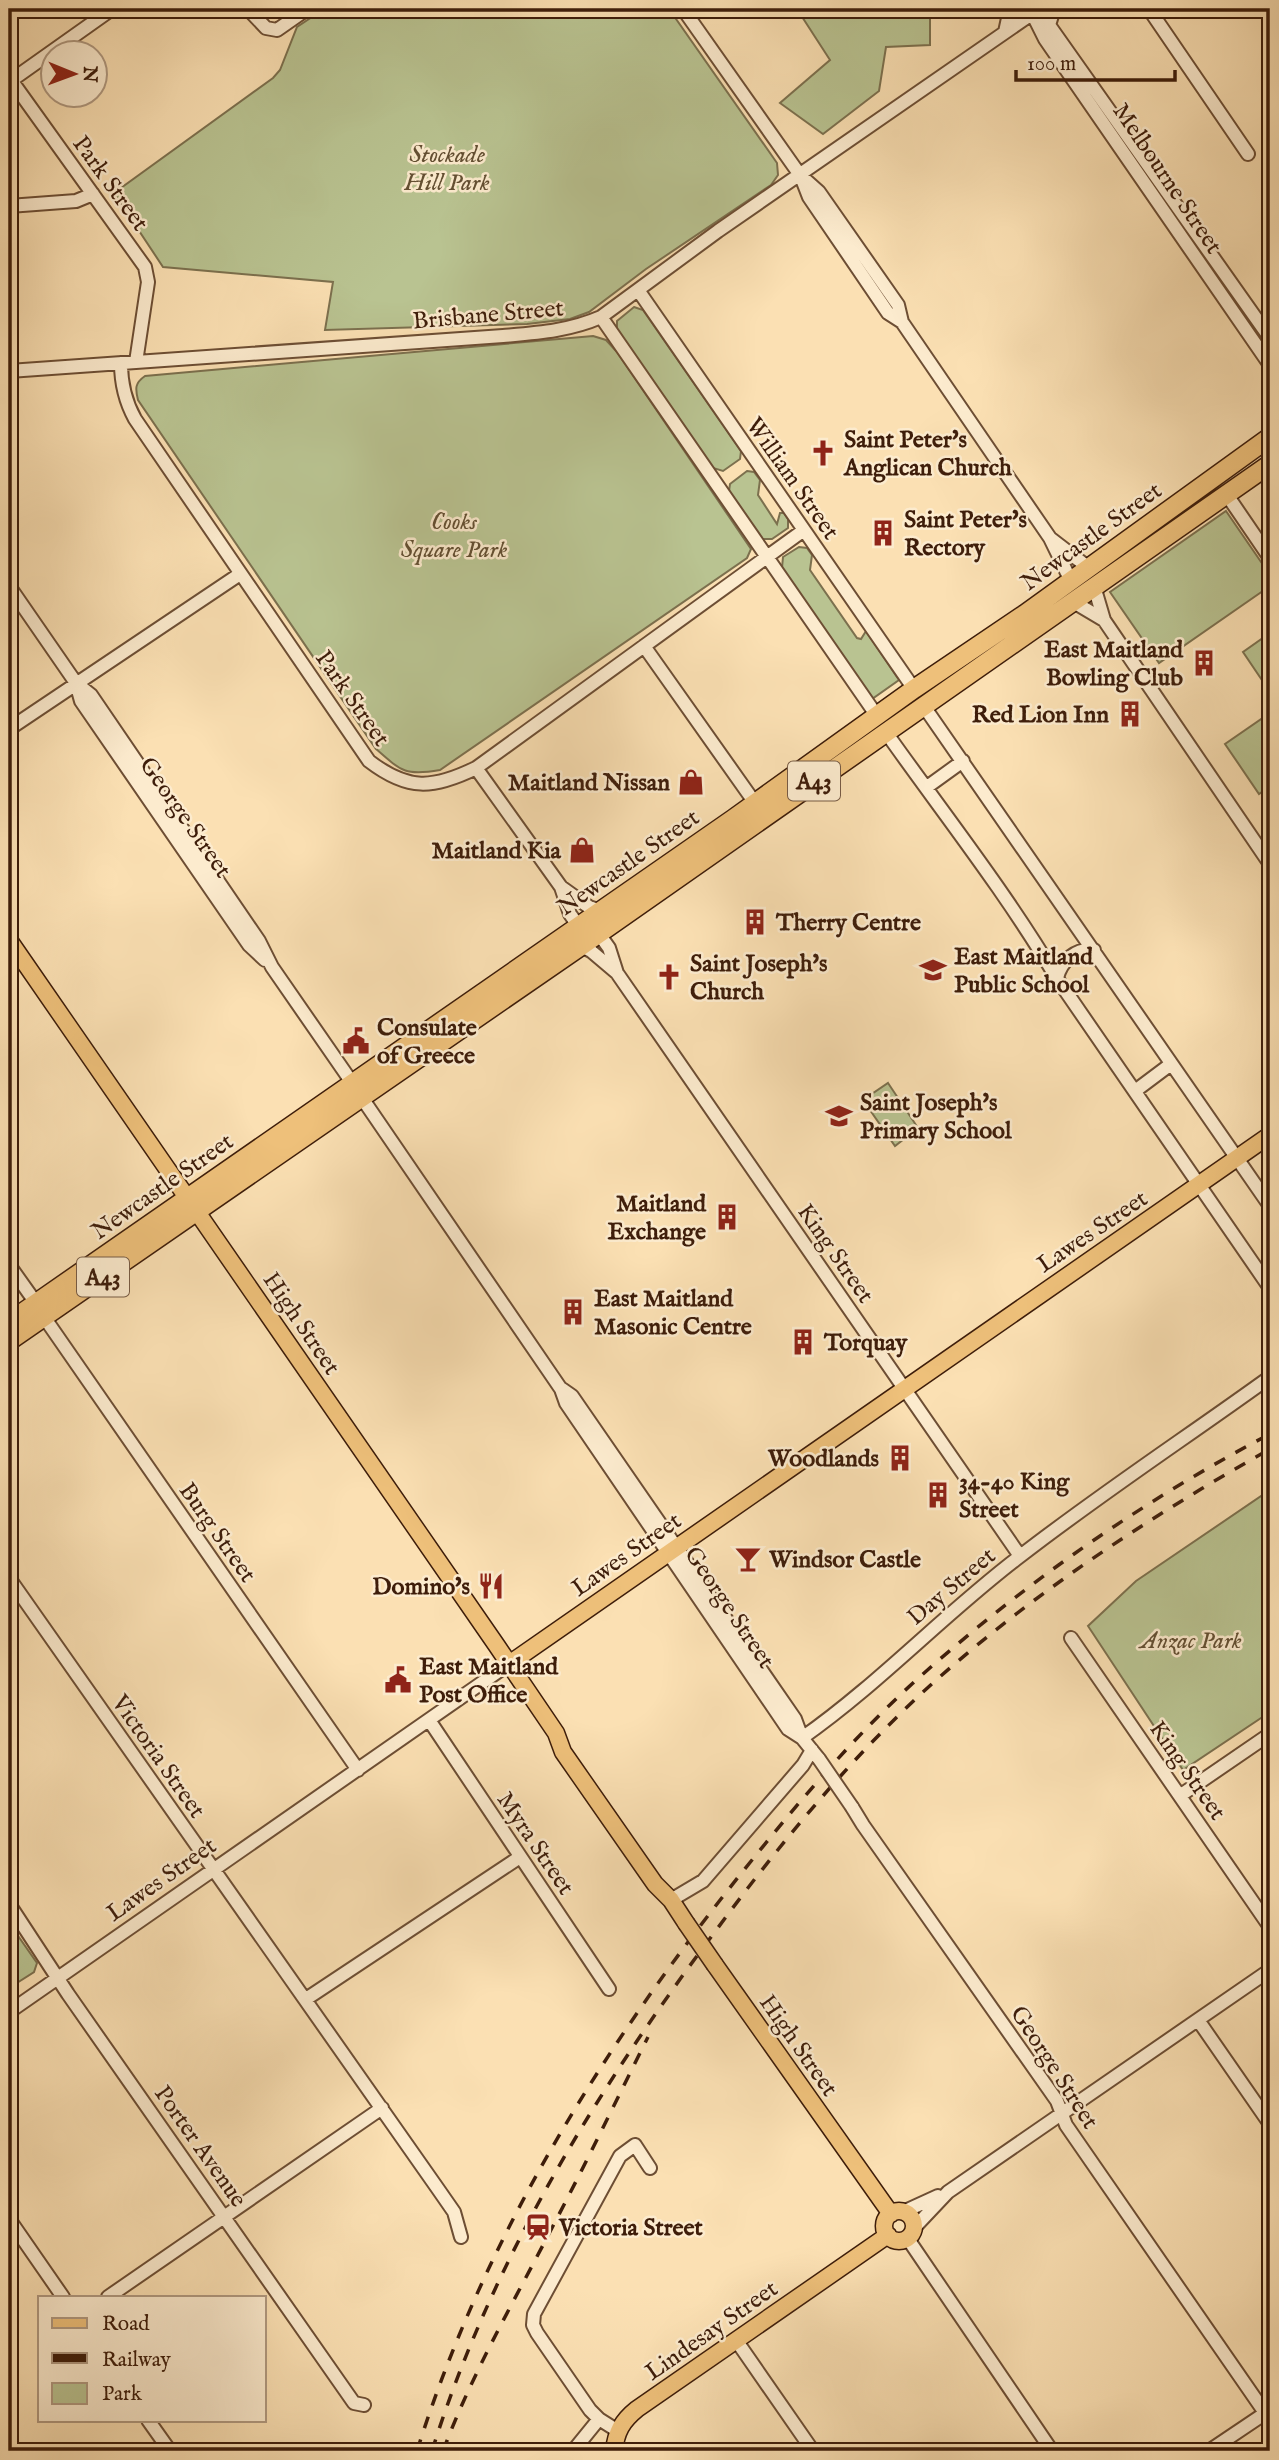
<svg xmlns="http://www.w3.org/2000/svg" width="1279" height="2460" font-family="'IM FELL English',serif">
<rect width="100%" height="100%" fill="#fbe0b3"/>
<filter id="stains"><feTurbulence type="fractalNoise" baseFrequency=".00286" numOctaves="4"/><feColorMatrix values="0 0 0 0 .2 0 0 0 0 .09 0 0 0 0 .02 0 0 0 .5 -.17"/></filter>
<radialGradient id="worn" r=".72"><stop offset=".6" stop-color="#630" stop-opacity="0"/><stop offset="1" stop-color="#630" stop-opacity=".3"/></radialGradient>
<path fill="#b9c391" stroke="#7c704e" stroke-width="2" d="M 324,9 L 669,9 L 777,163 L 778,175 L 771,185 L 646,269 L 589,312 L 570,319 L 527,324 L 325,330 L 333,282 L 163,267 L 114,193 L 273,78 L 280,70 L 297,27 Z
M 797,9 L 906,9 L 930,17 L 930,45 L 886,47 L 879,91 L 823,134 L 780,103 L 830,60 Z
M 634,307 L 643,310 L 741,451 L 740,459 L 723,471 L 713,468 L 617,329 L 617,321 Z
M 593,336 L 606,340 L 617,352 L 751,549 L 747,558 L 440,770 C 406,776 402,772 376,749 L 138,400 C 135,388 135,383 145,376 Z
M 747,471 L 754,472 L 760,480 L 758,495 L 777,524 L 780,513 L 784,513 L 788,519 L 788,528 L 772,539 L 762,539 L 729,491 L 730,484 Z
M 1226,511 L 1270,575 L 1270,586 L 1159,663 L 1110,592 Z
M 799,547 L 807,548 L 812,555 L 810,570 L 857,638 L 861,639 L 866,631 L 899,680 L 872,699 L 782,568 L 783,557 Z
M 1270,633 L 1270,692 L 1243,652 Z
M 1270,713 L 1270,786 L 1259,794 L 1225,744 Z
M 888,1083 L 918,1128 L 895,1146 L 863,1100 Z
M 1270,1490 L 1270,1712 L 1183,1770 L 1088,1626 L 1136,1581 Z
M 9,1923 L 37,1963 L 34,1972 L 9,1988 Z"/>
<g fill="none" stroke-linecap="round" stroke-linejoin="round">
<g stroke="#6d4e34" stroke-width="16">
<path id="minor" d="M 248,9 L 266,28 L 277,30 L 307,9
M 683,9 L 800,175 L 819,192 L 898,305 L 902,322 L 1050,538 L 1071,581
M 1030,9 L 1045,39 L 1270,365
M 1149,9 L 1248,154
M 1034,13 L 1049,25 L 1270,338
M 1049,25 L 1054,9
M 1005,32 L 1010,9
M 11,80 L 145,267 L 148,282 L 136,362
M 9,82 L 112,9
M 802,179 L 809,197 L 888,313 L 902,322
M 9,206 L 76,201 L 93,194
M 638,290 L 914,689
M 601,317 L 877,716
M 121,363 C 121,383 125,401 135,419 L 369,761 C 408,791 433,789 476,768 L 804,530
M 9,371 L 503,336 C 537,333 569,331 601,317 L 718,231 L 1033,13
M 1227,495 L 1270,558
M 1050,538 L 1089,568
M 9,586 L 76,683 L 81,701 L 249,945 L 265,960
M 1094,586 L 1104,620 L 1270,864
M 1072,601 L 1104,620
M 644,646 L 755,803
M 76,683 L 91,695 L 259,941 L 272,967 L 353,1084
M 923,705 L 1270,1206
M 9,729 L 240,574
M 885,731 C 943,813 1005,891 1056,977 L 1270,1288
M 476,768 L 561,887 L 570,914 L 579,927
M 927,787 L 963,761
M 561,887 L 589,907 L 601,911
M 599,934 L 609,948 L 617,973
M 581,946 L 591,951 L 617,973 L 1020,1556
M 1057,978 C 1061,961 1076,948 1094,950
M 1135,1091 L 1171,1064
M 362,1098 L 561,1389 L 566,1403 L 788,1729 L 802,1738 L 819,1759
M 9,1265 L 36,1303
M 44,1317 L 358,1770
M 562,1389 L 572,1396 L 795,1719 L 802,1738
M 9,1578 L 438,2189 L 454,2212 L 461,2237
M 1071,1638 L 1270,1927
M 429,1720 L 609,1989
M 802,1738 C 879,1684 944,1614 1019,1557 C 1100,1494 1187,1437 1270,1377
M 1181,1795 L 1270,1734
M 852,1807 L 863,1825 L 1057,2101 L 1066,2125 L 1270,2420
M 671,1900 L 703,1881 L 803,1765 L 812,1750
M 9,1904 L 68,1994 L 354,2403 L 364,2405
M 306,1999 L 520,1857
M 9,2012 L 509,1664
M 1198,2020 L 1270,2124
M 903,2212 L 938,2196
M 9,2219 L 63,2297
M 914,2228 L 948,2192 L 1270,1970
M 908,2239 L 1052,2451
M 108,2297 L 382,2108
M 736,2340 L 813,2451
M 599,2419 L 590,2410 L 537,2333 L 533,2325 L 534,2314 L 620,2156 L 635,2145 L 650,2168
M 148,2420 L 170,2451
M 573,2451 L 599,2419 L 618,2431
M 1209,2451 L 1270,2410"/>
</g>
<g stroke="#3e1d0a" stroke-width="19">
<path id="major" d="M 9,940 L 497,1646 L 556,1733 L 563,1752 L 655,1884 L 671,1900 L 686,1923
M 509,1664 L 1270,1135
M 715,1965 L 891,2214
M884 2226a15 15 0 1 1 30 0a15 15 0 1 1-30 0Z
M 614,2451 C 616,2432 622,2421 637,2409 L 888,2235"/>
</g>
<g stroke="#3e1d0a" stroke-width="21">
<path id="highway" d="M 9,1322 L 733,819 L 914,689 L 1025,614 L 1270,437
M 9,1341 L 581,946 L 1270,464"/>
</g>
<use href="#minor" stroke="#fcebce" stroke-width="12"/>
<use href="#major" stroke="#eec07a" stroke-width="16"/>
<use href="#highway" stroke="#eec07a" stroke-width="18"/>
<path stroke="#3e1d0a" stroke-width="3.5" stroke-dasharray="12 12" stroke-linecap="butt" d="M 417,2451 C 485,2234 609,2036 752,1860 C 802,1798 854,1737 913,1683 C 1020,1586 1142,1501 1270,1434
M 432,2451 C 491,2262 598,2087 717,1929 C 782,1841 853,1755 934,1682 C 1036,1591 1151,1516 1270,1449
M 443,2451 C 473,2371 516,2298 555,2222 C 587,2161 617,2099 648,2037"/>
<g stroke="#6d4e34" stroke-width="16" stroke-linecap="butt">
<path id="minor-bridge" d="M 819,1759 L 852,1807"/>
</g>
<g stroke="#3e1d0a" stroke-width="19" stroke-linecap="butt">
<path id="major-bridge" d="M 686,1923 L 715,1965"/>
</g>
<use href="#minor-bridge" stroke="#fcebce" stroke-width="12"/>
<use href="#major-bridge" stroke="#eec07a" stroke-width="16"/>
</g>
<defs>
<g id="church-bare" transform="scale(2.1)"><path d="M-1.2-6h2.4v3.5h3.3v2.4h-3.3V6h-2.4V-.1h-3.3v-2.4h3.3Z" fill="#8f2418" stroke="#fcebce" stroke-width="2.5" paint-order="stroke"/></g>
<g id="building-bare" transform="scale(2.1)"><path d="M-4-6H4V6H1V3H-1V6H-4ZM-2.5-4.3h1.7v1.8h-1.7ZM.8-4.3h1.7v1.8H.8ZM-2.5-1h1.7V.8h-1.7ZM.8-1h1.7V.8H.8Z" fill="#8f2418" stroke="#fcebce" stroke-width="2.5" paint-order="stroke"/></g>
<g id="shop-bare" transform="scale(2.1)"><path d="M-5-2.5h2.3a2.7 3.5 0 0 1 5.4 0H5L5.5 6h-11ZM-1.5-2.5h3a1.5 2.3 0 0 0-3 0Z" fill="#8f2418" stroke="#fcebce" stroke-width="2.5" paint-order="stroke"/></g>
<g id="school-bare" transform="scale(2.1)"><path d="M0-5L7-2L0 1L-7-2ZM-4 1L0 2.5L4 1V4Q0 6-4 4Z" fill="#8f2418" stroke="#fcebce" stroke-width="2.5" paint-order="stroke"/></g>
<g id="civic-bare" transform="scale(2.1)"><path d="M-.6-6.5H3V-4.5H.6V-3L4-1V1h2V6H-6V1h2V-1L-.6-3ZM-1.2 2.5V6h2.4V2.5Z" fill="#8f2418" stroke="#fcebce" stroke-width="2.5" paint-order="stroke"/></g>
<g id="bar-bare" transform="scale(2.1)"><path d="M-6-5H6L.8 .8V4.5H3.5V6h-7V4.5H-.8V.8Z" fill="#8f2418" stroke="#fcebce" stroke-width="2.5" paint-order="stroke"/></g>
<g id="restaurant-bare" transform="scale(2.1)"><path d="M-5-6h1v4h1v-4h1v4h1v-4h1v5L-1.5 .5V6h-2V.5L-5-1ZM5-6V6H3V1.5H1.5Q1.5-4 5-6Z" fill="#8f2418" stroke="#fcebce" stroke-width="2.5" paint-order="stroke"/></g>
<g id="station-bare" transform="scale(2.1)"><path d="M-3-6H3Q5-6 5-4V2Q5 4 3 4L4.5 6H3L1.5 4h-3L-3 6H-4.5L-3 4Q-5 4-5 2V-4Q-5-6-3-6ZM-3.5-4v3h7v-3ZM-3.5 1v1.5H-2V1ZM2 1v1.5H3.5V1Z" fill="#8f2418" stroke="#fcebce" stroke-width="2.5" paint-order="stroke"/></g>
</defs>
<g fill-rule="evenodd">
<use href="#church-bare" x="823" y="453"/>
<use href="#building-bare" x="883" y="533"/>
<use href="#building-bare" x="1204" y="663"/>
<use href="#building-bare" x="1130" y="714"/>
<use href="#shop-bare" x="691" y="782"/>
<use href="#shop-bare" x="582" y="850"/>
<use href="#building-bare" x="755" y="922"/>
<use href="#school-bare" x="933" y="970"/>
<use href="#church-bare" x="669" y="977"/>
<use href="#civic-bare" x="356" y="1041"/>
<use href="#school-bare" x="839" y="1116"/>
<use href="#building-bare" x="727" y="1217"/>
<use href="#building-bare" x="573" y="1312"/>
<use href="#building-bare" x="803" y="1342"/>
<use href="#building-bare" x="900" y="1458"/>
<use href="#building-bare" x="938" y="1495"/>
<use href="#bar-bare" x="748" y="1559"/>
<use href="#restaurant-bare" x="491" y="1586"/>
<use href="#civic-bare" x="398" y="1680"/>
<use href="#station-bare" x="538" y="2227"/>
</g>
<g text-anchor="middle" stroke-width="5" stroke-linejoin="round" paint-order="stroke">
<g fill="#fcebce" stroke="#775b45" stroke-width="2">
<rect x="788" y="761.5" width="52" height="39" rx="5"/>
<rect x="77" y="1257.5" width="52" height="39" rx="5"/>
</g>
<g font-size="23" font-weight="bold" fill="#3e1d0a">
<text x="814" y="789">A43</text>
<text x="103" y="1285">A43</text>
</g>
<g font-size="24" font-style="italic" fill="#634f32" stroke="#fcebce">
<text x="447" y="162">Stockade<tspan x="447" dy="28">Hill Park</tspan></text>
<text x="454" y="529">Cooks<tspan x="454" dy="28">Square Park</tspan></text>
<text x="1191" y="1648">Anzac Park</text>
</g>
<g font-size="24" fill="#3e1d0a" stroke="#fcebce">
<text transform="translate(1168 178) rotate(56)" y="8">Melbourne Street</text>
<text transform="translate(111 183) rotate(54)" y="8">Park Street</text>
<text transform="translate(488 314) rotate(-5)" y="8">Brisbane Street</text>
<text transform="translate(793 478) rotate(55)" y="8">William Street</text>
<text transform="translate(1091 536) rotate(-36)" y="8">Newcastle Street</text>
<text transform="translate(353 698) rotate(55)" y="8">Park Street</text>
<text transform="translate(186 817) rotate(55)" y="8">George Street</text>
<text transform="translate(628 862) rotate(-35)" y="8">Newcastle Street</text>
<text transform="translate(162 1186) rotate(-35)" y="8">Newcastle Street</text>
<text transform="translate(1092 1231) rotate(-34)" y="8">Lawes Street</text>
<text transform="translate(836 1253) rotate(55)" y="8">King Street</text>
<text transform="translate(302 1323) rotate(56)" y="8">High Street</text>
<text transform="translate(218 1532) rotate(55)" y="8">Burg Street</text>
<text transform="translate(626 1554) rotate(-35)" y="8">Lawes Street</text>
<text transform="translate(951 1586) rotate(-40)" y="8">Day Street</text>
<text transform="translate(730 1607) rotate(56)" y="8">George Street</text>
<text transform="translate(159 1756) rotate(55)" y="8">Victoria Street</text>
<text transform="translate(1188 1770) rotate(55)" y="8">King Street</text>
<text transform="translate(536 1843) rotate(56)" y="8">Myra Street</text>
<text transform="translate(161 1879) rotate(-35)" y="8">Lawes Street</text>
<text transform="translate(799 2045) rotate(55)" y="8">High Street</text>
<text transform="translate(1055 2067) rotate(57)" y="8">George Street</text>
<text transform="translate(201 2146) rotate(55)" y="8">Porter Avenue</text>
<text transform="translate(711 2330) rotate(-35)" y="8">Lindesay Street</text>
</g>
<g font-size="24" font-weight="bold" fill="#3e1d0a" stroke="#fcebce" text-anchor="start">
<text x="844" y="447">Saint Peter's<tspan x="844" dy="28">Anglican Church</tspan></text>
<text x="904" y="527">Saint Peter's<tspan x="904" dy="28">Rectory</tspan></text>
<text x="1183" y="657" text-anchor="end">East Maitland<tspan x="1183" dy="28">Bowling Club</tspan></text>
<text x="1109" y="722" text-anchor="end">Red Lion Inn</text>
<text x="670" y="790" text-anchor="end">Maitland Nissan</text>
<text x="561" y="858" text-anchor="end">Maitland Kia</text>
<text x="776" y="930">Therry Centre</text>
<text x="954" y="964">East Maitland<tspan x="954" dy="28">Public School</tspan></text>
<text x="690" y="971">Saint Joseph's<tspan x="690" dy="28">Church</tspan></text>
<text x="377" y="1035">Consulate<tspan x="377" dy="28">of Greece</tspan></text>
<text x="860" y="1110">Saint Joseph's<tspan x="860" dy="28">Primary School</tspan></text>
<text x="706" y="1211" text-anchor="end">Maitland<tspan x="706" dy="28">Exchange</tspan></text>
<text x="594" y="1306">East Maitland<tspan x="594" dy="28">Masonic Centre</tspan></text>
<text x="824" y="1350">Torquay</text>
<text x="879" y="1466" text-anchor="end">Woodlands</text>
<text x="959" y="1489">34-40 King<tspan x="959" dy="28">Street</tspan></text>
<text x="769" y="1567">Windsor Castle</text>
<text x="470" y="1594" text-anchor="end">Domino's</text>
<text x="419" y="1674">East Maitland<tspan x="419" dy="28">Post Office</tspan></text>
<text x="559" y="2235">Victoria Street</text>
</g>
</g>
<rect width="1279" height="2460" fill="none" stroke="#fbe0b3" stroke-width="35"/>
<rect x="10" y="10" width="1258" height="2439" fill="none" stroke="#3e1d0a" stroke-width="3.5"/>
<rect x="18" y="18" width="1244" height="2425" fill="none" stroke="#3e1d0a" stroke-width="2"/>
<rect x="38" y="2296" width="228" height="126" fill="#fcebce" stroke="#b09980" stroke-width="2"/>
<rect x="52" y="2318" width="35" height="10" fill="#eec07a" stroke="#b09980" stroke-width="2"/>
<text x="102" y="2330" font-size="21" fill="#3e1d0a">Road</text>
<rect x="52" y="2353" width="35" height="10" fill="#3e1d0a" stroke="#b09980" stroke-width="2"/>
<text x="102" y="2366" font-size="21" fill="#3e1d0a">Railway</text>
<rect x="52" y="2383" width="35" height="21" fill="#b9c391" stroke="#b09980" stroke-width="2"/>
<text x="102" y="2400" font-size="21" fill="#3e1d0a">Park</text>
<g transform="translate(74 74) rotate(91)"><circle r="33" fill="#fcebce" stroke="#b09980" stroke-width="2"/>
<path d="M0-5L12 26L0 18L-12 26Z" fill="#8f2418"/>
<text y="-10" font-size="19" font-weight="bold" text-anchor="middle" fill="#3e1d0a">N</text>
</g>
<path d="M1016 70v10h159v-10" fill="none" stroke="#3e1d0a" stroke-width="3.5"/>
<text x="1027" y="70" font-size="21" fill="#3e1d0a" stroke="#fcebce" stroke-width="5" paint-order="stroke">100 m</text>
<rect width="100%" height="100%" filter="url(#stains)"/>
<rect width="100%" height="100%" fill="url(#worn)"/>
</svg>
